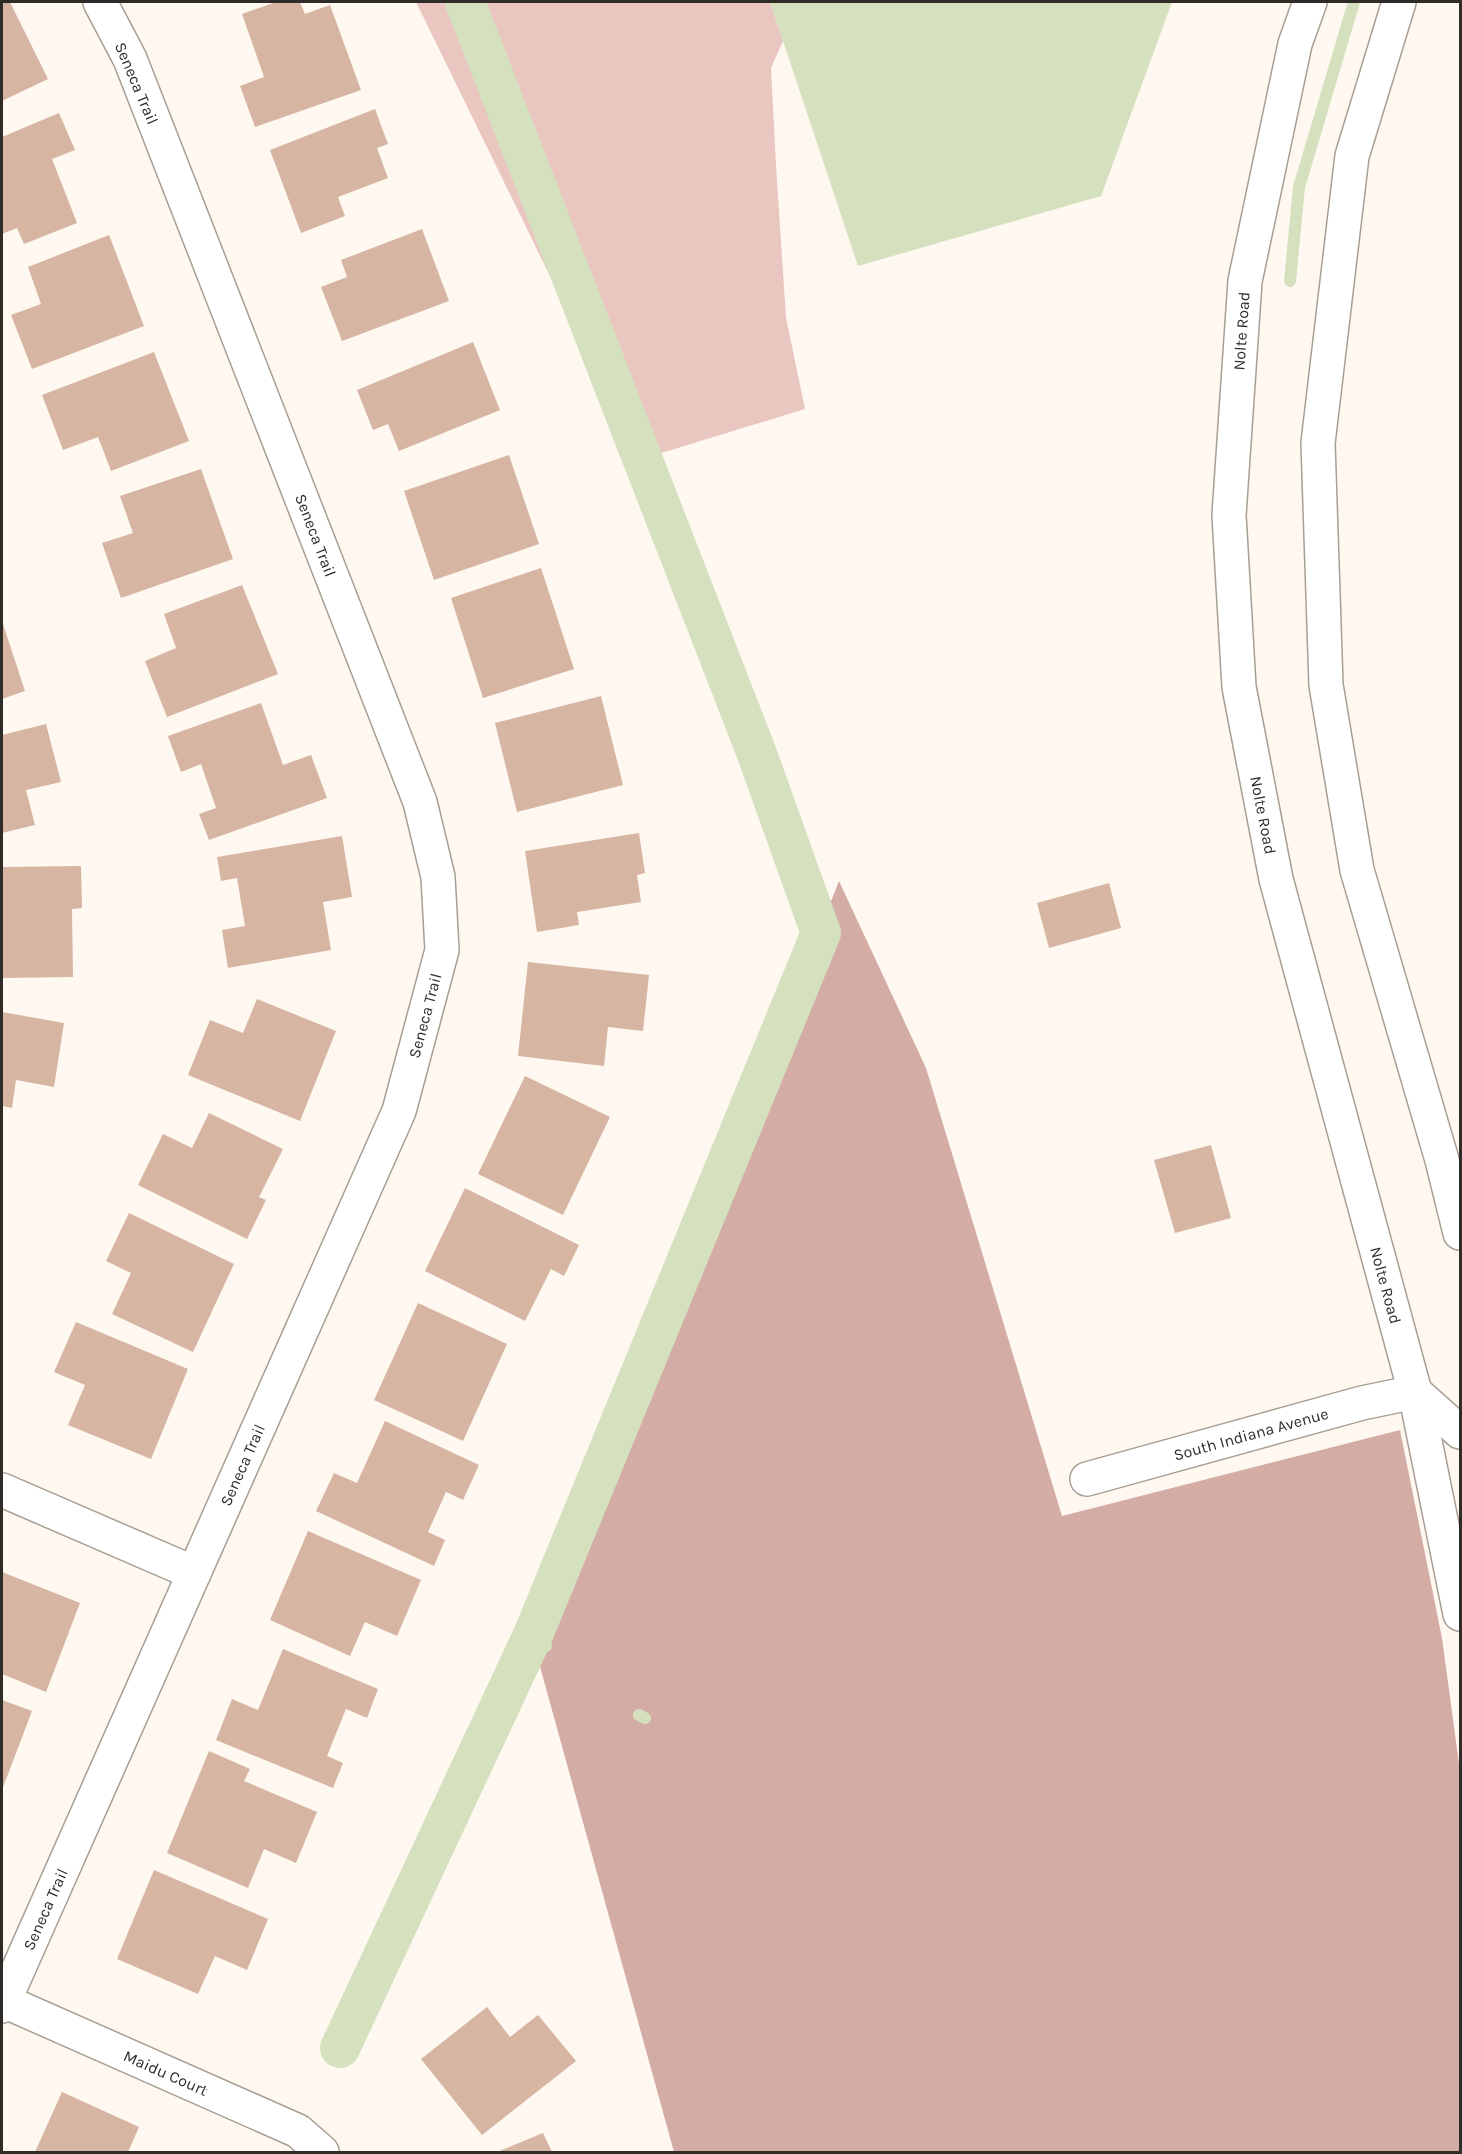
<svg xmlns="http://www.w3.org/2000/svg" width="1462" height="2154" font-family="Karla,sans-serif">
<rect width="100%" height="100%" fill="#fef8f1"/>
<path fill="#eac6c0" d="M 416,2 L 770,2 L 783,41 L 771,68 L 776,165 L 786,318 L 805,409 L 642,459 L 642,462 L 640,460 Z"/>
<path fill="#d3aca6" d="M 839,881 L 926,1068 L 1062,1516 L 1400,1430 L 1442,1638 L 1460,1771 L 1460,2152 L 674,2152 L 536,1652 Z"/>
<path fill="#d5e0be" d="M 770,2 L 1172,2 L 1101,196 L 858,266 Z"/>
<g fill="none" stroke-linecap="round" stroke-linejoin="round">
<path stroke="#d5e0be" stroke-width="12" d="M 1290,281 L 1299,187 L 1354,2
M 533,1635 L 546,1646
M 639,1715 L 645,1718"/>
<path stroke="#d5e0be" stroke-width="40" d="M 340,2048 L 533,1635 L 821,933 L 757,754 L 465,2"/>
</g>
<path fill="#d6b5a2" d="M 2,2 L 10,2 L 48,79 L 2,101 Z
M 276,2 L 300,2 L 305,14 L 330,5 L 361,90 L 255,127 L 240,86 L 264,77 L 242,14 Z
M 375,109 L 388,144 L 377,148 L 388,178 L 338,197 L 345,216 L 301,233 L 270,150 Z
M 59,113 L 75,150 L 52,159 L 77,223 L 24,244 L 17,228 L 2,234 L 2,137 Z
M 422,229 L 449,301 L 342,341 L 321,287 L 347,277 L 341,260 Z
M 109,235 L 144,326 L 32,369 L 11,315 L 41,304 L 28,267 Z
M 473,342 L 500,410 L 399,451 L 388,424 L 373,430 L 357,390 Z
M 154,352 L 189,441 L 111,471 L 98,437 L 63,450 L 42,395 Z
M 509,455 L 539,544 L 434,580 L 404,491 Z
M 201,469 L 233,559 L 121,598 L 102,543 L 133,533 L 120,496 Z
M 541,568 L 574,669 L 483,698 L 451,598 Z
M 242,585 L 278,674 L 167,717 L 145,661 L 176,648 L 164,614 Z
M 2,621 L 25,691 L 2,699 Z
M 601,696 L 623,785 L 517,812 L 495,723 Z
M 261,703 L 283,765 L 311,755 L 327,798 L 209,840 L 199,814 L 216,808 L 201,764 L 181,772 L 168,736 Z
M 46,724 L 61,782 L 26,790 L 35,825 L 2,833 L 2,735 Z
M 639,833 L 645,873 L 637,875 L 641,902 L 577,912 L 579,925 L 537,932 L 525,851 Z
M 342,836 L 352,897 L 323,902 L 331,950 L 228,968 L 222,930 L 245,926 L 237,878 L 221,881 L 217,857 Z
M 81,866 L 82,908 L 72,909 L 73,977 L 2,978 L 2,867 Z
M 1109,883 L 1121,928 L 1049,948 L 1037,903 Z
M 528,962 L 649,975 L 643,1031 L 608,1027 L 604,1066 L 518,1056 Z
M 257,999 L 336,1031 L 300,1121 L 188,1075 L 210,1020 L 243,1033 Z
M 2,1012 L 64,1023 L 54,1087 L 16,1080 L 12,1108 L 2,1106 Z
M 525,1076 L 610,1117 L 563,1215 L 478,1174 Z
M 209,1113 L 283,1149 L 259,1197 L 266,1200 L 247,1239 L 138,1185 L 163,1134 L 192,1148 Z
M 1211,1145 L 1231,1218 L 1175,1233 L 1154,1160 Z
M 465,1188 L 579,1245 L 564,1276 L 551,1269 L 525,1321 L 425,1271 Z
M 129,1213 L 234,1264 L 193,1352 L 112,1314 L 131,1273 L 106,1261 Z
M 418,1303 L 507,1344 L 463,1441 L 374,1400 Z
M 76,1322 L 188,1369 L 151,1459 L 68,1425 L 85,1385 L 54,1372 Z
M 385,1421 L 479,1465 L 463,1500 L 446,1492 L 428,1532 L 445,1540 L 434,1566 L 316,1511 L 334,1473 L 357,1483 Z
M 308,1531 L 421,1580 L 397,1636 L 365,1622 L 350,1656 L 270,1620 Z
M 2,1572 L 80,1603 L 46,1692 L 2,1674 Z
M 283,1649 L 378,1689 L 367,1718 L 346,1709 L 327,1756 L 343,1763 L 333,1788 L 216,1740 L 232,1699 L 258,1710 Z
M 2,1700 L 32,1711 L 2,1790 Z
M 209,1751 L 250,1769 L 244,1781 L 317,1812 L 296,1863 L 264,1849 L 248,1888 L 167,1853 Z
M 154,1870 L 268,1919 L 247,1970 L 215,1956 L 198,1994 L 117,1959 Z
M 487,2007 L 510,2037 L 538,2015 L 576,2061 L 482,2135 L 421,2059 Z
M 62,2092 L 139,2127 L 128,2152 L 35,2152 Z
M 543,2133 L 552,2152 L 497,2152 Z"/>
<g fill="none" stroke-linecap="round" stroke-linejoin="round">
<g stroke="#a79f94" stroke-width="36">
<g id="minor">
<path id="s1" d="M 1087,1479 L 1362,1403 L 1415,1392"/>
<path d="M 2,1490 L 194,1573"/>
<path id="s2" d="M 4,2001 L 298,2131 L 322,2152"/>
<path id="s3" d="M 2,2006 L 399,1111 L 442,950 L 438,877 L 420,802 L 130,59 L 100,2"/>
</g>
</g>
<g stroke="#a79f94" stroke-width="36">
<g id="tertiary">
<path id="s4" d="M 1310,2 L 1295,44 L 1245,281 L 1229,515 L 1239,687 L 1276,879 L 1415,1392 L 1460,1614"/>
<path d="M 1399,2 L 1352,156 L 1318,443 L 1326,685 L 1357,870 L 1442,1160 L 1460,1233"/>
<path d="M 1415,1392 L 1460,1432"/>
</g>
</g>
<use href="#minor" stroke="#fff" stroke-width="33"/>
<use href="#tertiary" stroke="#fff" stroke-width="33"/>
</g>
<g text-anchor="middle" stroke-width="5" stroke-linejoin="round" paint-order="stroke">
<g font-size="16" fill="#2f2b27" stroke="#fff">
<text transform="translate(137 83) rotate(67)" y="6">Seneca Trail</text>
<text transform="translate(1241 331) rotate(-86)" y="6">Nolte Road</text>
<text transform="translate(316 535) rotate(69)" y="6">Seneca Trail</text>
<text dy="6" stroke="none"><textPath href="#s4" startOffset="824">Nolte Road</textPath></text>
<text dy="6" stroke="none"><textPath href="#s3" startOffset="1078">Seneca Trail</textPath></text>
<text dy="6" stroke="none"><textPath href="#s4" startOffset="1310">Nolte Road</textPath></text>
<text dy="6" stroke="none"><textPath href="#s1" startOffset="170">South Indiana Avenue</textPath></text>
<text dy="6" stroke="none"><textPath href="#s3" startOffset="592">Seneca Trail</textPath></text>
<text dy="6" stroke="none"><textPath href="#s3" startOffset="106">Seneca Trail</textPath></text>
<text dy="6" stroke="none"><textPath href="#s2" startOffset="177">Maidu Court</textPath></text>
</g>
</g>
<rect width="1462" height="2154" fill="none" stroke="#2f2b27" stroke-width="6"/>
</svg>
